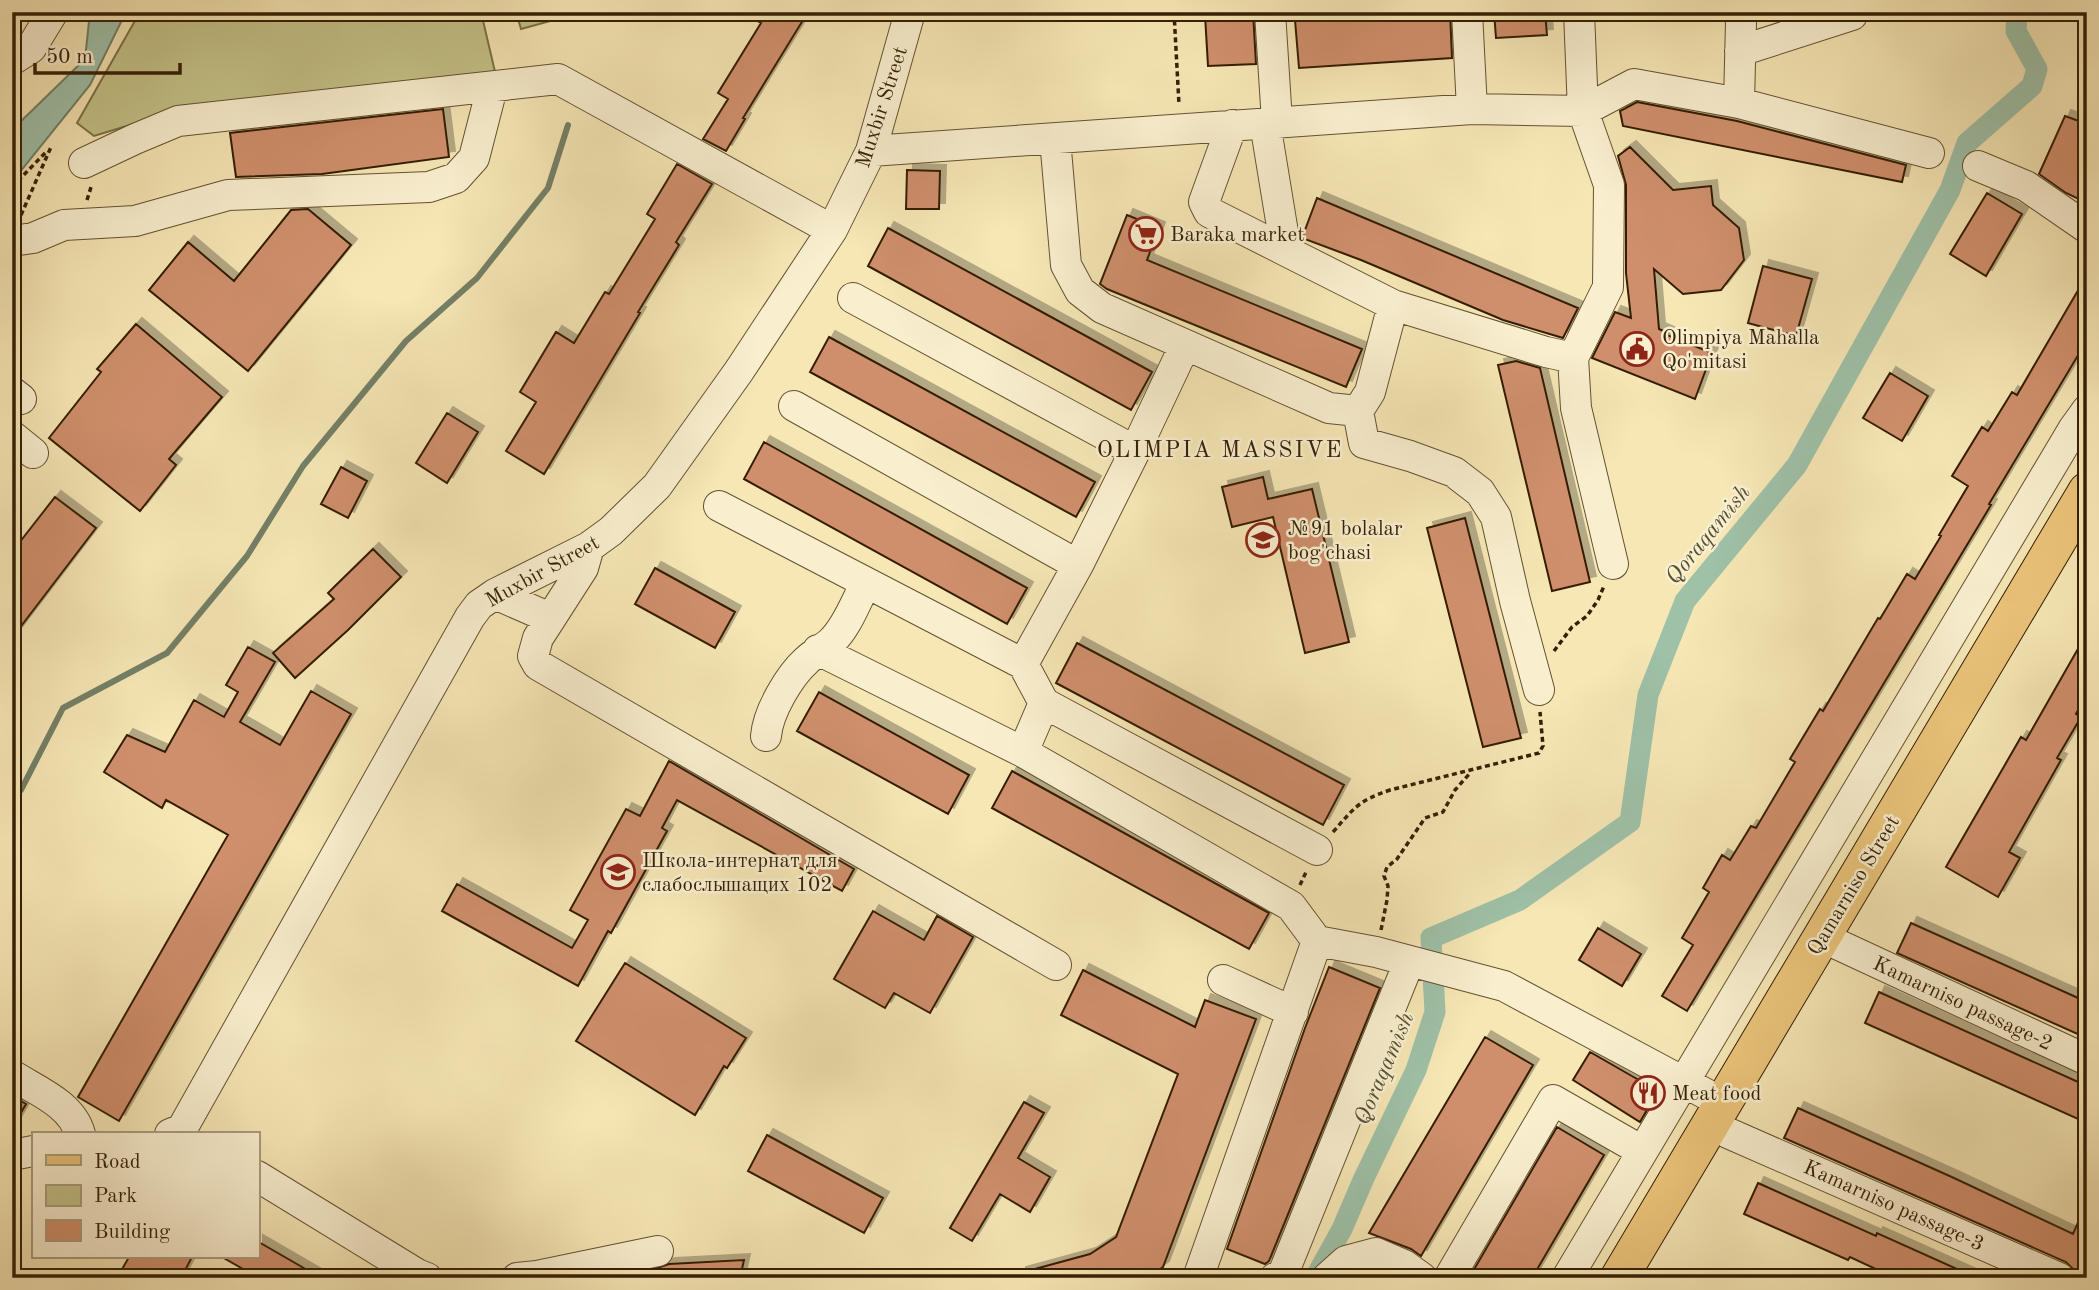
<svg xmlns="http://www.w3.org/2000/svg" width="2099" height="1290" font-family="'Old Standard TT',serif">
<defs>
<filter id="shadow"><feDropShadow dx="6" dy="-6" stdDeviation="0" flood-color="#0004"/></filter>
</defs>
<rect width="100%" height="100%" fill="#f6e7b5"/>
<filter id="stains"><feTurbulence type="fractalNoise" baseFrequency=".00286" numOctaves="4"/><feColorMatrix values="0 0 0 0 .2 0 0 0 0 .09 0 0 0 0 .02 0 0 0 .5 -.17"/></filter>
<radialGradient id="worn" r=".72"><stop offset=".6" stop-color="#630" stop-opacity="0"/><stop offset="1" stop-color="#630" stop-opacity=".3"/></radialGradient>
<path fill="#c4c388" stroke="#7c7146" stroke-width="2" d="M 140,12 L 481,12 L 496,76 L 189,107 L 94,136 L 77,123 Z
M 516,12 L 583,12 L 521,29 Z"/>
<path fill="#9ec1a8" stroke="#748067" stroke-width="2" d="M 90,12 L 126,12 L 90,85 L 12,182 L 12,130 L 85,59 Z"/>
<g fill="none" stroke-linecap="round" stroke-linejoin="round">
<path stroke="#748067" stroke-width="6" d="M 12,798 L 21,790 L 63,708 L 167,653 L 247,556 L 303,466 L 406,341 L 477,278 L 548,188 L 568,125"/>
<path stroke="#9ec1a8" stroke-width="21" d="M 1315,1278 L 1342,1229 L 1364,1178 L 1416,1070 L 1435,1012 L 1431,938 L 1520,900 L 1630,822 L 1648,695 L 1685,601 L 1797,465 L 1950,190 L 1967,143 L 2032,86 L 2037,69 L 2016,31 L 2017,12"/>
</g>
<path fill="#cf8f6c" stroke="#351f05" stroke-width="2" filter="url(#shadow)" d="M 742,12 L 808,12 L 743,118 L 745,119 L 726,151 L 703,139 L 728,99 L 718,93 L 761,23 Z
M 1253,12 L 1256,64 L 1208,66 L 1205,15 Z
M 1406,12 L 1450,12 L 1452,58 L 1299,68 L 1295,20 Z
M 1494,12 L 1545,12 L 1547,35 L 1496,38 Z
M 1637,102 L 1737,121 L 1906,165 L 1902,182 L 1623,126 L 1620,111 Z
M 443,109 L 449,157 L 322,174 L 236,177 L 230,133 Z
M 2065,116 L 2087,124 L 2087,203 L 2066,193 L 2039,174 Z
M 1630,147 L 1673,190 L 1711,186 L 1713,205 L 1739,228 L 1744,260 L 1721,290 L 1683,294 L 1654,269 L 1659,329 L 1668,333 L 1667,335 L 1712,353 L 1695,399 L 1592,358 L 1615,312 L 1631,318 L 1626,273 L 1626,185 L 1618,156 Z
M 677,164 L 712,184 L 676,242 L 679,245 L 638,312 L 640,313 L 544,474 L 506,451 L 536,402 L 520,392 L 556,332 L 574,343 L 605,292 L 609,294 L 655,219 L 647,214 Z
M 907,170 L 940,171 L 939,209 L 906,209 Z
M 1987,193 L 2022,214 L 1986,276 L 1950,254 Z
M 1317,198 L 1578,308 L 1563,338 L 1503,320 L 1361,260 L 1302,238 Z
M 308,209 L 351,245 L 248,371 L 149,290 L 188,242 L 234,281 L 291,210 Z
M 1127,215 L 1159,228 L 1147,260 L 1362,349 L 1346,387 L 1107,289 L 1100,284 Z
M 888,228 L 1152,372 L 1131,410 L 868,266 Z
M 1763,266 L 1812,279 L 1796,336 L 1748,323 Z
M 2087,275 L 2087,337 L 2078,351 L 2080,352 L 1989,504 L 1991,505 L 1687,1011 L 1662,996 L 1693,945 L 1682,938 L 1709,892 L 1703,888 L 1722,855 L 1730,860 L 1751,826 L 1756,828 L 1795,762 L 1790,759 L 1820,709 L 1823,711 L 1878,618 L 1880,619 L 1907,574 L 1915,579 L 1941,536 L 1939,535 L 1968,486 L 1952,476 L 1982,427 L 1988,431 L 2012,392 L 2017,395 Z
M 136,324 L 222,397 L 169,459 L 176,465 L 140,511 L 49,438 L 101,372 L 97,369 Z
M 829,337 L 1095,482 L 1076,517 L 810,372 Z
M 1516,361 L 1540,368 L 1590,582 L 1552,591 L 1498,365 Z
M 1890,373 L 1928,396 L 1902,441 L 1863,418 Z
M 447,413 L 478,432 L 447,483 L 416,463 Z
M 764,442 L 1027,588 L 1007,624 L 744,479 Z
M 341,467 L 367,481 L 348,518 L 321,504 Z
M 1263,477 L 1268,499 L 1312,489 L 1349,642 L 1305,653 L 1273,517 L 1232,527 L 1222,487 Z
M 55,497 L 96,528 L 12,638 L 12,552 Z
M 1465,518 L 1521,738 L 1483,747 L 1427,528 Z
M 373,549 L 401,577 L 348,630 L 295,678 L 273,653 L 334,599 L 328,593 Z
M 655,568 L 735,612 L 715,648 L 635,604 Z
M 2087,633 L 2087,694 L 2076,714 L 2081,717 L 2057,758 L 2061,760 L 2009,852 L 2020,858 L 1998,897 L 1946,867 L 2021,737 L 2026,740 Z
M 1077,643 L 1344,785 L 1323,825 L 1056,683 Z
M 248,647 L 275,662 L 240,722 L 280,745 L 311,691 L 351,714 L 119,1121 L 78,1097 L 228,835 L 166,800 L 162,808 L 104,772 L 127,735 L 165,752 L 194,700 L 224,717 L 238,692 L 226,685 Z
M 819,692 L 969,775 L 948,814 L 797,731 Z
M 669,761 L 854,869 L 842,891 L 677,800 L 662,828 L 667,831 L 611,933 L 608,931 L 578,986 L 442,911 L 457,884 L 572,948 L 588,920 L 570,910 L 626,809 L 640,816 Z
M 1012,771 L 1269,913 L 1249,949 L 992,808 Z
M 873,911 L 924,940 L 937,916 L 973,937 L 930,1013 L 894,993 L 885,1008 L 834,979 Z
M 1911,923 L 2087,1002 L 2087,1026 L 2082,1036 L 1897,953 Z
M 1598,928 L 1641,954 L 1622,986 L 1579,960 Z
M 625,963 L 746,1038 L 727,1068 L 724,1066 L 695,1115 L 576,1041 Z
M 1329,967 L 1380,988 L 1269,1261 L 1265,1264 L 1227,1249 L 1305,1028 Z
M 1083,970 L 1195,1027 L 1205,1000 L 1256,1019 L 1163,1267 L 1147,1278 L 1020,1278 L 1020,1273 L 1090,1254 L 1116,1237 L 1178,1074 L 1061,1015 Z
M 1879,992 L 2087,1086 L 2087,1123 L 1865,1023 Z
M 1485,1037 L 1533,1065 L 1421,1256 L 1411,1249 L 1369,1233 Z
M 1590,1052 L 1658,1091 L 1640,1122 L 1573,1080 Z
M 12,1096 L 26,1104 L 12,1128 Z
M 1024,1102 L 1044,1113 L 1018,1158 L 1050,1177 L 1030,1212 L 1000,1194 L 972,1241 L 950,1228 Z
M 1798,1108 L 1954,1178 L 2073,1234 L 2087,1202 L 2087,1276 L 2074,1270 L 2066,1262 L 1784,1138 Z
M 1557,1127 L 1604,1155 L 1532,1278 L 1469,1278 Z
M 767,1135 L 883,1198 L 864,1233 L 748,1171 Z
M 1758,1183 L 1876,1236 L 1877,1233 L 1977,1278 L 1895,1278 L 1850,1257 L 1848,1260 L 1744,1214 Z
M 257,1241 L 321,1278 L 259,1278 L 222,1257 L 257,1257 Z
M 129,1257 L 192,1257 L 181,1278 L 117,1278 Z
M 744,1260 L 740,1278 L 651,1278 L 651,1270 L 669,1264 Z"/>
<g fill="none" stroke-linecap="round" stroke-linejoin="round">
<g stroke="#655131" stroke-width="32">
<path id="minor" d="M 1270,12 L 1277,122
M 1467,12 L 1472,109
M 1579,12 L 1583,111 L 1609,185 L 1608,287 L 1573,358 L 1576,408 L 1613,564
M 1740,51 L 1852,15 L 1853,12
M 12,60 L 31,48 L 53,12
M 1739,103 L 1741,22 L 1739,12
M 1265,123 L 1286,251 L 1393,305 L 1546,352 L 1573,358
M 1232,125 L 1204,202 L 1209,212 L 1286,251
M 1055,139 L 1066,265 L 1080,291 L 1102,308 L 1329,408 L 1358,411 L 1370,392 L 1393,305
M 871,151 L 1472,109 L 1583,111 L 1634,84 L 1739,103 L 1929,153
M 84,163 L 135,139 L 178,121 L 558,79 L 832,230
M 1978,166 L 2026,186 L 2087,228
M 12,241 L 33,238 L 64,225 L 135,221 L 228,195 L 429,187 L 456,178 L 474,158 L 492,88
M 853,298 L 1135,451
M 12,392 L 21,399
M 794,406 L 1078,565
M 1358,411 L 1364,443 L 1410,456 L 1454,472 L 1480,492 L 1496,517 L 1515,601 L 1539,690
M 12,436 L 33,453
M 719,506 L 1023,664 L 1044,703 L 1317,850
M 589,547 L 583,568 L 538,638 L 533,656 L 538,665 L 1056,965
M 495,594 L 550,618
M 818,650 L 1023,752 L 1044,703
M 1023,664 L 1078,565 L 1135,451 L 1185,345
M 766,736 C 768,712 789,676 807,660 C 815,652 826,648 833,640 C 848,625 856,601 866,583
M 1023,752 L 1291,906 L 1317,941 L 1376,952 L 1504,986 L 1723,1103
M 1839,945 L 2087,1060
M 1223,980 L 1293,1012
M 12,1075 C 37,1091 72,1104 80,1134
M 1728,1133 L 2059,1278
M 170,1134 L 182,1129 L 470,617 L 479,605 L 495,594 L 589,547 L 611,531 L 657,486 L 739,371 L 832,230 L 871,151 L 910,12
M 12,1155 L 33,1151
M 257,1176 L 417,1274 L 427,1278
M 517,1278 L 537,1276 L 658,1251
M 1198,1278 L 1317,941
M 1275,1278 L 1283,1274 L 1409,962
M 1327,1278 L 1346,1261 L 1376,1253 L 1404,1265 L 1422,1278
M 1449,1278 L 1553,1100 L 1642,1151
M 1567,1278 L 2074,428 L 2087,410"/>
</g>
<g stroke="#351f05" stroke-width="39">
<path id="major" d="M 1619,1278 L 2087,491"/>
</g>
<path stroke="#351f05" stroke-width="3.5" stroke-dasharray="5 3.5" stroke-linecap="butt" d="M 1174,12 L 1179,105
M 12,187 L 47,151
M 87,200 L 92,184
M 21,215 L 51,147
M 1554,651 L 1572,627 L 1587,616 L 1598,600 L 1604,586
M 1333,832 C 1355,807 1358,801 1390,790 L 1539,753 L 1543,746 L 1540,712
M 1300,885 L 1307,870
M 1381,930 L 1387,900 L 1388,886 L 1384,876 L 1387,867 L 1397,859 L 1425,818 L 1443,812 L 1455,790 L 1471,772"/>
<use href="#minor" stroke="#f9efcf" stroke-width="30"/>
<use href="#major" stroke="#ebc47a" stroke-width="37"/>
</g>
<defs>
<g id="supermarket-ring" transform="scale(1.75)"><circle r="9.5" fill="#f9efcf" stroke="#8f2418" stroke-width="1.5"/><path d="M-6-5.5h2.5l.6 2H6L4.5 2H-2.5L-4.4-4H-6ZM-1.5 3.2a1.3 1.3 0 1 0 .1 0ZM3 3.2a1.3 1.3 0 1 0 .1 0Z" fill="#8f2418"/></g>
<g id="civic-ring" transform="scale(1.75)"><circle r="9.5" fill="#f9efcf" stroke="#8f2418" stroke-width="1.5"/><path d="M-.6-6.5H3V-4.5H.6V-3L4-1V1h2V6H-6V1h2V-1L-.6-3ZM-1.2 2.5V6h2.4V2.5Z" fill="#8f2418"/></g>
<g id="school-ring" transform="scale(1.75)"><circle r="9.5" fill="#f9efcf" stroke="#8f2418" stroke-width="1.5"/><path d="M0-5L7-2L0 1L-7-2ZM-4 1L0 2.5L4 1V4Q0 6-4 4Z" fill="#8f2418"/></g>
<g id="restaurant-ring" transform="scale(1.75)"><circle r="9.5" fill="#f9efcf" stroke="#8f2418" stroke-width="1.5"/><path d="M-5-6h1v4h1v-4h1v4h1v-4h1v5L-1.5 .5V6h-2V.5L-5-1ZM5-6V6H3V1.5H1.5Q1.5-4 5-6Z" fill="#8f2418"/></g>
</defs>
<g fill-rule="evenodd">
<use href="#supermarket-ring" x="1146" y="234"/>
<use href="#civic-ring" x="1637" y="349"/>
<use href="#school-ring" x="1263" y="540"/>
<use href="#school-ring" x="618" y="872"/>
<use href="#restaurant-ring" x="1648" y="1093"/>
</g>
<g text-anchor="middle" stroke-width="5" stroke-linejoin="round" paint-order="stroke">
<g font-size="21" fill="#351f05" stroke="#f9efcf">
<text transform="translate(881 107) rotate(-72)" y="7">Muxbir Street</text>
<text transform="translate(542 571) rotate(-29)" y="7">Muxbir Street</text>
<text transform="translate(1853 885) rotate(-59)" y="7">Qamarniso Street</text>
<text transform="translate(1963 1003) rotate(25)" y="7">Kamarniso passage-2</text>
<text transform="translate(1894 1205) rotate(24)" y="7">Kamarniso passage-3</text>
</g>
<g font-size="21" fill="#351f05" stroke="#f9efcf" text-anchor="start">
<text x="1170" y="241">Baraka market</text>
<text x="1662" y="344">Olimpiya Mahalla<tspan x="1662" dy="24">Qo'mitasi</tspan></text>
<text x="1288" y="535">№91 bolalar<tspan x="1288" dy="24">bog'chasi</tspan></text>
<text x="642" y="867">Школа-интернат для<tspan x="642" dy="24">слабослышащих 102</tspan></text>
<text x="1672" y="1100">Meat food</text>
</g>
<g font-size="23" letter-spacing="2" fill="#351f05" stroke="#f9efcf">
<text x="1220" y="457">OLIMPIA MASSIVE</text>
</g>
<g font-size="23" font-style="italic" fill="#545036" stroke="#f9efcf">
<text transform="translate(1707 534) rotate(-51)" y="8">Qoraqamish</text>
<text transform="translate(1383 1068) rotate(-67)" y="8">Qoraqamish</text>
</g>
</g>
<rect width="2099" height="1290" fill="none" stroke="#f6e7b5" stroke-width="42"/>
<rect x="14" y="14" width="2071" height="1262" fill="none" stroke="#351f05" stroke-width="3.5"/>
<rect x="21" y="21" width="2057" height="1248" fill="none" stroke="#351f05" stroke-width="2"/>
<rect x="32" y="1132" width="228" height="126" fill="#f9efcf" stroke="#ab9c7e" stroke-width="2"/>
<rect x="46" y="1155" width="35" height="10" fill="#ebc47a" stroke="#ab9c7e" stroke-width="2"/>
<text x="94" y="1168" font-size="21" fill="#351f05">Road</text>
<rect x="46" y="1185" width="35" height="21" fill="#c4c388" stroke="#ab9c7e" stroke-width="2"/>
<text x="94" y="1202" font-size="21" fill="#351f05">Park</text>
<rect x="46" y="1220" width="35" height="21" fill="#cf8f6c" stroke="#ab9c7e" stroke-width="2"/>
<text x="94" y="1238" font-size="21" fill="#351f05">Building</text>
<path d="M35 63v10h145v-10" fill="none" stroke="#351f05" stroke-width="3.5"/>
<text x="46" y="63" font-size="21" fill="#351f05" stroke="#f9efcf" stroke-width="5" paint-order="stroke">50 m</text>
<rect width="100%" height="100%" filter="url(#stains)"/>
<rect width="100%" height="100%" fill="url(#worn)"/>
</svg>
